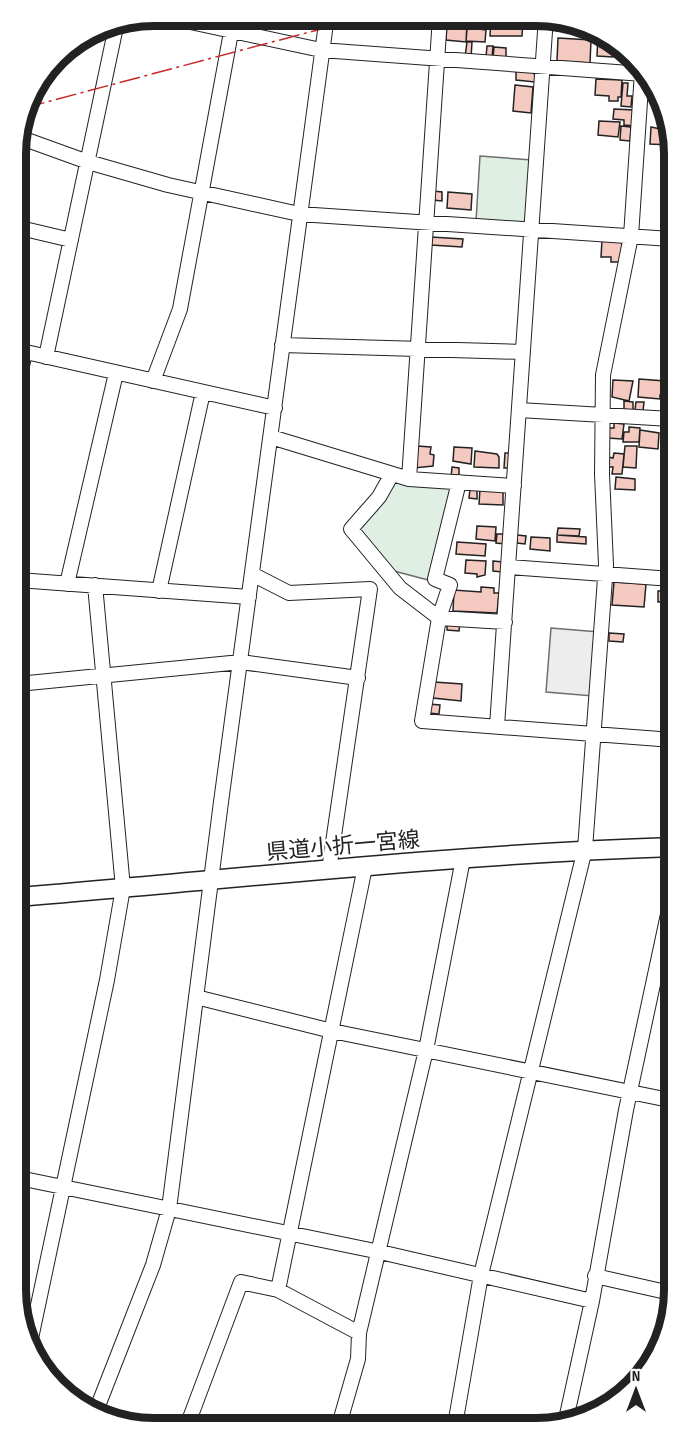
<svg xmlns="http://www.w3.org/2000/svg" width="690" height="1444" font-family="'Sofia Sans Condensed','Noto Sans JP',sans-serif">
<rect width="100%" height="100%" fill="#fff"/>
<path fill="#e0efe3" stroke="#6f6f6f" stroke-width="1.5" d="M 480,156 L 532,160 L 528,221 L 524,224 L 476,221 Z
M 396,481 L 456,486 L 432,581 L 394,571 L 359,531 L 359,526 L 390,484 Z"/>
<path fill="#ededed" stroke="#6f6f6f" stroke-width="1.5" d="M 551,628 L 599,632 L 593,696 L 546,692 Z"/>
<path fill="#f3c9c0" stroke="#222" stroke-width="1.5" d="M 239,16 L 256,16 L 253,28 L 243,26 L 244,20 L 238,19 Z
M 445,17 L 467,17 L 467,23 L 444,21 Z
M 468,17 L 487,17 L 487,23 L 479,22 L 479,29 L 486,30 L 485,42 L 466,41 Z
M 491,17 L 523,20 L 522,36 L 490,36 Z
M 447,24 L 467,24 L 466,42 L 446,40 Z
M 598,35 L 614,42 L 613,57 L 597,56 Z
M 558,38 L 591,40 L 590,63 L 557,61 Z
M 467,42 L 472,42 L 471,58 L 465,57 Z
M 618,45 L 628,50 L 634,60 L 618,59 Z
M 487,46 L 493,46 L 492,58 L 486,57 Z
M 494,47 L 506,48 L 506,59 L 493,58 Z
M 516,71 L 532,72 L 536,76 L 535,82 L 516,80 Z
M 596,79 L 622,80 L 621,97 L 618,97 L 618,101 L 609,101 L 609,96 L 595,95 Z
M 623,83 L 628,83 L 627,96 L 632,96 L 631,107 L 621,106 Z
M 515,85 L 533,87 L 531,113 L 513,111 Z
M 614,109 L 634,110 L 634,126 L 624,125 L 624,120 L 613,119 Z
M 599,121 L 620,122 L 618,137 L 598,135 Z
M 621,126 L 631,127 L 630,141 L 620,140 Z
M 651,127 L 670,131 L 669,145 L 650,144 Z
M 433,191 L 442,192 L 442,201 L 433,200 Z
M 448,192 L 472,194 L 471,210 L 447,208 Z
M 431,237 L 463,239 L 462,247 L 431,245 Z
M 602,240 L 622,241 L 621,262 L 611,262 L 611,257 L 601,257 Z
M 639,379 L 665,381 L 664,395 L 660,395 L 660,399 L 638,397 Z
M 613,380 L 633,381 L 629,401 L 612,397 Z
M 624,401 L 633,402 L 633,410 L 624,410 Z
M 636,402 L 644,402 L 643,411 L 635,410 Z
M 614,423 L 624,424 L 622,439 L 608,438 L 608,428 L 614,428 Z
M 629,427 L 640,428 L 639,442 L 623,442 L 624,432 L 629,432 Z
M 640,430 L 659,433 L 658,449 L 639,447 Z
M 417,446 L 431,447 L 430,454 L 434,455 L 433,466 L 414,468 Z
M 625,446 L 637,446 L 636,468 L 623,467 Z
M 454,447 L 472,448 L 471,464 L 453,461 Z
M 475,451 L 497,454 L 499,457 L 499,468 L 474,467 Z
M 505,453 L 511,453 L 510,468 L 504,468 Z
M 614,453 L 624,454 L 622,474 L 612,474 L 613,467 L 607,467 L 608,457 L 613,458 Z
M 452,467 L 459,468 L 459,478 L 451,478 Z
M 616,477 L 635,479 L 635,490 L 615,489 Z
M 470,489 L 477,490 L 477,499 L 469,498 Z
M 480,489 L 503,491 L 503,505 L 479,504 Z
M 477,526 L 496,527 L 495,541 L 476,539 Z
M 558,528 L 580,529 L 579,536 L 557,535 Z
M 497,534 L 506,534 L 505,544 L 496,543 Z
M 517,535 L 526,536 L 525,544 L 517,543 Z
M 557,535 L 586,537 L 586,544 L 557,542 Z
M 531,537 L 550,538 L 550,551 L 530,549 Z
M 457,542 L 486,544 L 485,556 L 456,554 Z
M 466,560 L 486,561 L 485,575 L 477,577 L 477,574 L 465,573 Z
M 493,561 L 503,562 L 502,572 L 493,571 Z
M 614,582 L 646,584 L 644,607 L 612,605 Z
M 481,587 L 494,588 L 494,593 L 499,593 L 497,613 L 453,611 L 454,590 L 481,592 Z
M 658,591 L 664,591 L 663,602 L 658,602 Z
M 447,622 L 460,623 L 459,631 L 447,630 Z
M 609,633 L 624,634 L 623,642 L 609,641 Z
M 434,682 L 462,684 L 461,701 L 433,698 Z
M 429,704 L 440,705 L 439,714 L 428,713 Z"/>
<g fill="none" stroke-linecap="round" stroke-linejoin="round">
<g stroke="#222" stroke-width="16">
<path id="minor" d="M 158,15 L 321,50 L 643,74
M 16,136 L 88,162 L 168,185 L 299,214 L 671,239
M 16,227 L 71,240
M 282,345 L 523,352
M 17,350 L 275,408
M 46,357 L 117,22
M 153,381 L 180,309 L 234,16
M 17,389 L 25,352
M 519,410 L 671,419
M 271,437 L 409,479 L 514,486
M 392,474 L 379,497 L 351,529 L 400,588 L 439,618 L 422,721 L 673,740
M 409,479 L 440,17
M 509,567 L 672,579
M 252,574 L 289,593 L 370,589 L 329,870
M 18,580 L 249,597
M 67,584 L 116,373
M 159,591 L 203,392
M 439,618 L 450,585 L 435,579 L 459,482
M 439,618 L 505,622
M 18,684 L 241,662 L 358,678
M 497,726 L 546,17
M 196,997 L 332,1031 L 674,1101
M 19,1178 L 380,1252 L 592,1301
M 595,1276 L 675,1294
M 278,1290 L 365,867
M 359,1333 L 426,1050 L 463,859
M 30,1343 L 107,980 L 123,888 L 95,585
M 96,1411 L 153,1265 L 169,1209 L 221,802 L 327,16
M 565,1424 L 592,1301 L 626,1110 L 673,891
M 455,1425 L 481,1275 L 585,849 L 606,565 L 602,474 L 603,375 L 631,236 L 642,72
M 187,1426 L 241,1282 L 278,1290 L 359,1333 L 358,1359 L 339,1425"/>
</g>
<g stroke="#222" stroke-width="21">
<path id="major" d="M 18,897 C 236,879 454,854 673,847"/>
</g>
<use href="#minor" stroke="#fff" stroke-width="14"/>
<use href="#major" stroke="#fff" stroke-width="18"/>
<path stroke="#c62828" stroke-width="1.5" stroke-dasharray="21 4.5 3 4.5" stroke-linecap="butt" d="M 24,108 L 370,16"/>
</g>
<g text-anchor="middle" stroke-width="4.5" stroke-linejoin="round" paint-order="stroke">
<g font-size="22" fill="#222" stroke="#fff">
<text transform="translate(343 845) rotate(-5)" y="8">県道小折一宮線</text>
</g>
</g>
<path d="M0 0H690V1444H0ZM154 26H536A128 128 0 0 1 664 154V1290A128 128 0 0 1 536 1418H154A128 128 0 0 1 26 1290V154A128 128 0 0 1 154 26Z" fill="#fff" fill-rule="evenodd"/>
<path fill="none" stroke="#222" stroke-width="8" d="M154 26H536A128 128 0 0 1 664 154V1290A128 128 0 0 1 536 1418H154A128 128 0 0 1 26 1290V154A128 128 0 0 1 154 26Z"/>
<g transform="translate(636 1390)" stroke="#ffffff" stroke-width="4.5" paint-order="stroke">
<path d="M0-4.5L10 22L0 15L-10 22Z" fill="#222222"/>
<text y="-9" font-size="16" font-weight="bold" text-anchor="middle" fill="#222222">N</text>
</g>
</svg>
